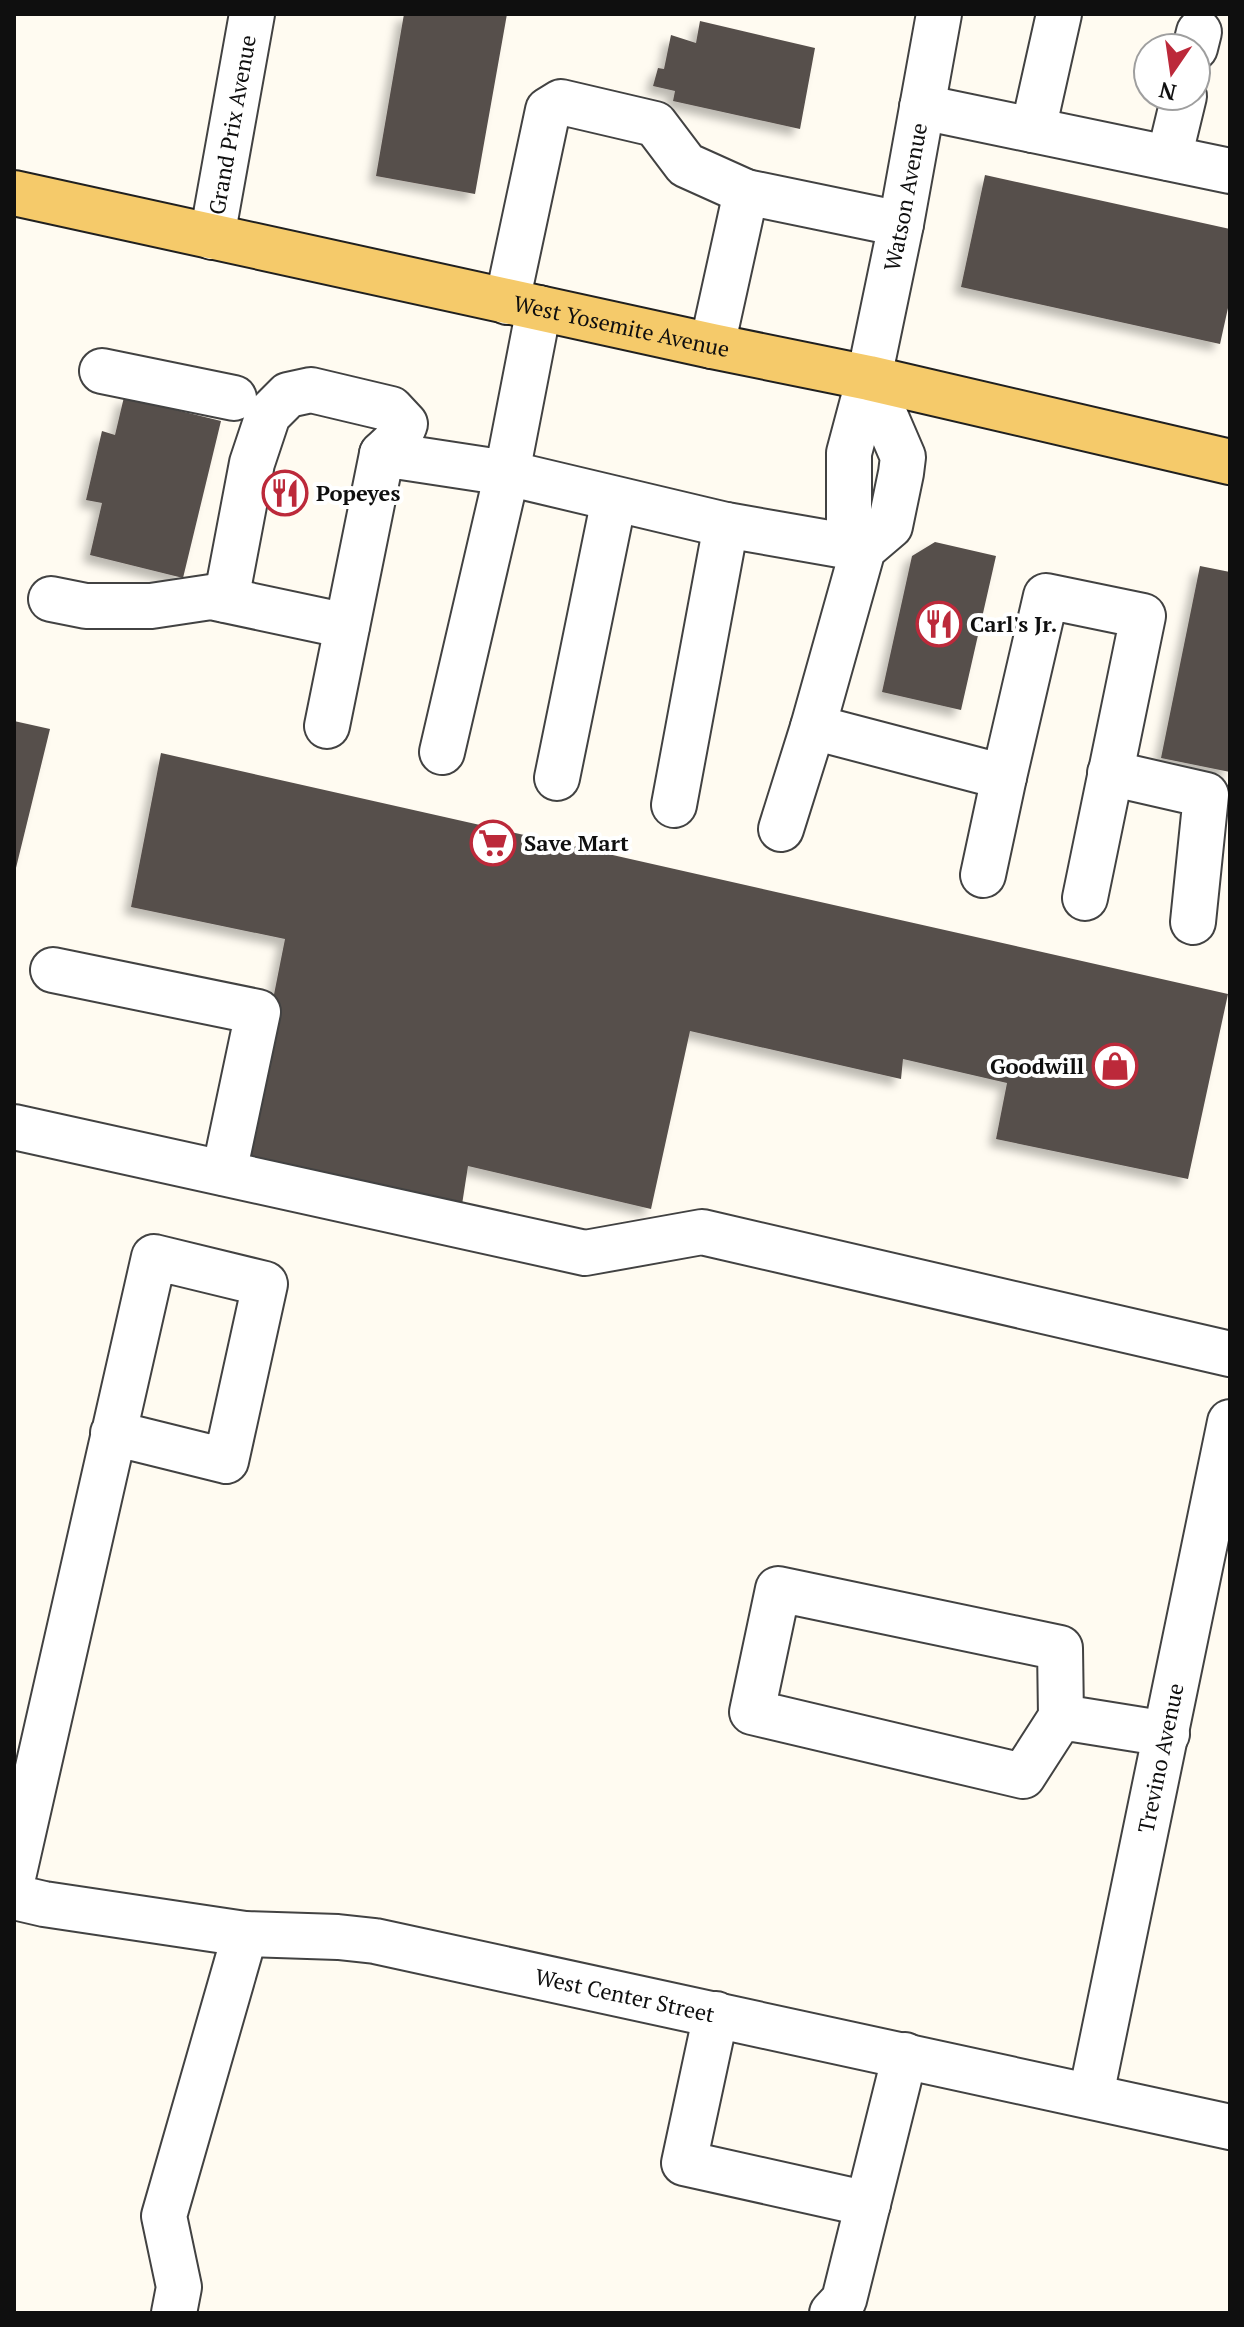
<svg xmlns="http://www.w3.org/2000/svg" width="1244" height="2327" font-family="'PT Serif',serif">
<defs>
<filter id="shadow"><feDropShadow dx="-7" dy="7" stdDeviation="4" flood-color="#0004"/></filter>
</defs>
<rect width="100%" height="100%" fill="#fffbf1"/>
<path fill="#574f4b" filter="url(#shadow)" d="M 404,14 L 507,14 L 475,194 L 376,176 Z
M 700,21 L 815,48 L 800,129 L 673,101 L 675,91 L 653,86 L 658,68 L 664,69 L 671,35 L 696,43 Z
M 985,175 L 1230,229 L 1230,299 L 1220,344 L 961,287 Z
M 124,397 L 221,421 L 183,578 L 90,555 L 102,503 L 86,500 L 102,431 L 115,435 Z
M 935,542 L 996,556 L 961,710 L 882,692 L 912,556 Z
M 1200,566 L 1230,572 L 1230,772 L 1161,758 Z
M 14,721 L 50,729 L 15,872 L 14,872 Z
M 161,753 L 1228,994 L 1188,1179 L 996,1139 L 1007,1083 L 903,1059 L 901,1079 L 690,1031 L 651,1209 L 468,1166 L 461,1211 L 241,1161 L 285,939 L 131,907 Z"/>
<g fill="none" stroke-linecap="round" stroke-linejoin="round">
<g stroke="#424242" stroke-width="48">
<g id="minor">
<path d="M 1195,48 L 1199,32"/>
<path d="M 922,107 L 1230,171"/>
<path d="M 1033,130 L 1059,14"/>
<path d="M 1169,158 L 1184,96"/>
<path id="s1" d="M 212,237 L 252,14"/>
<path d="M 507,302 L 548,110 L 561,102 L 655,124 L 686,165 L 746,192"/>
<path d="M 712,346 L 746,192 L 901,224"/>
<path d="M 102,371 L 234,398"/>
<path id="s2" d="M 863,549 L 849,524 L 849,453 L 869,378 L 901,224 L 939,14"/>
<path d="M 51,599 L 86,606 L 151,606 L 211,597 L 347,626"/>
<path d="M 226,600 L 252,463 L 268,415 L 288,395 L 311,390 L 391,409 L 405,424 L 399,438 L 382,454"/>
<path d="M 327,726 L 382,454 L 507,473 L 539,308"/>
<path d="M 813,727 L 1004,777 L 1046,596 L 1143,616 L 1085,898"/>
<path d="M 442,752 L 507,473 L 726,525 L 863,549"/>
<path d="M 1110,773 L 1206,795 L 1193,922"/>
<path d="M 557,778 L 614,499"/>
<path d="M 674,805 L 726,525"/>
<path d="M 781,829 L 813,727 L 863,549 L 890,526 L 901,473 L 903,457 L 869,378"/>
<path d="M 983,875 L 1004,777"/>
<path d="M 53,970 L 258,1012 L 224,1173"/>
<path d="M 14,1127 L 585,1253 L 702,1232 L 1230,1354"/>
<path d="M 1061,1717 L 1023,1776 L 752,1712 L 778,1589 L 1060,1648 L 1061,1717 L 1167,1734"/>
<path d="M 14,1873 L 154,1257 L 265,1284 L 226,1461 L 113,1433"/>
<path id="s3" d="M 14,1897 L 44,1904 L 245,1934 L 338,1937 L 375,1941 L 1230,2127"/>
<path d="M 716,2014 L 684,2163 L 868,2204"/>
<path id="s4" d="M 1091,2095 L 1230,1422"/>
<path d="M 174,2313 L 179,2287 L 164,2216 L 245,1934"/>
<path d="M 832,2313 L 844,2300 L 905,2055"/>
</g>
</g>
<g stroke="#202020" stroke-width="48">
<g id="major">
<path id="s5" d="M 14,193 L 712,346 L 869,378 L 1230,462"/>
</g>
</g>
<use href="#minor" stroke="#fff" stroke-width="44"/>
<use href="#major" stroke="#f5ca6a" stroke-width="44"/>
</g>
<defs>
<g id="restaurant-ring" transform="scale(2.3)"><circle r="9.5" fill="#fff" stroke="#bc293a" stroke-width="1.5"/><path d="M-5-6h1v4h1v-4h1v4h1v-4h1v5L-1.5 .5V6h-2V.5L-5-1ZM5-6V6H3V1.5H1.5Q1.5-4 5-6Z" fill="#bc293a"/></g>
<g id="supermarket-ring" transform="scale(2.3)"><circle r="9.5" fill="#fff" stroke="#bc293a" stroke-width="1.5"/><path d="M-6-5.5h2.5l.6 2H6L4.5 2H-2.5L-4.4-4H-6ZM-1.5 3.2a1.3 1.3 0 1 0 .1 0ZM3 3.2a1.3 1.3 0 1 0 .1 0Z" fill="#bc293a"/></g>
<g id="shop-ring" transform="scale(2.3)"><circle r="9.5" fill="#fff" stroke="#bc293a" stroke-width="1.5"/><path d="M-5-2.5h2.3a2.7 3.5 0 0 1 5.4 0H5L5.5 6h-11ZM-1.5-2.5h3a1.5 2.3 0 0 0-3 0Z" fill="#bc293a"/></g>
</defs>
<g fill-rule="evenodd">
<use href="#restaurant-ring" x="285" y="493"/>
<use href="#restaurant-ring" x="939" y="624"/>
<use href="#supermarket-ring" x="493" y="843"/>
<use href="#shop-ring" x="1115" y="1066"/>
</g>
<g text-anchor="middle" stroke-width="8" stroke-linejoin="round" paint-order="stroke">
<g font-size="22" fill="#0f0f0f" stroke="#fff">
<text dy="8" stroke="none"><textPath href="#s1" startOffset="114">Grand Prix Avenue</textPath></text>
<text dy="8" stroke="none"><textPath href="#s2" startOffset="362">Watson Avenue</textPath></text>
<text dy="8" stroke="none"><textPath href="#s5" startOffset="622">West Yosemite Avenue</textPath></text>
<text dy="8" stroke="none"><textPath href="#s4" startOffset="344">Trevino Avenue</textPath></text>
<text dy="8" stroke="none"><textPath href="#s3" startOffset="620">West Center Street</textPath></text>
</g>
<g font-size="22" font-weight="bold" fill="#0f0f0f" stroke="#fff" text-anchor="start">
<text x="316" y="501">Popeyes</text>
<text x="970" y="632">Carl's Jr.</text>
<text x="524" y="851">Save Mart</text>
<text x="1084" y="1074" text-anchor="end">Goodwill</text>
</g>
</g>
<rect width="1244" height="2327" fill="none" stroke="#0f0f0f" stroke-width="32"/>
<g transform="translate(1172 72) rotate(193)"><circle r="38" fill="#ffffff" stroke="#9f9f9f" stroke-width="2"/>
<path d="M0-6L14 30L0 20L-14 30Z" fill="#bc293a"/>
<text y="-12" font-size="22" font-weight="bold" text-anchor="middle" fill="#0f0f0f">N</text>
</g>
</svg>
